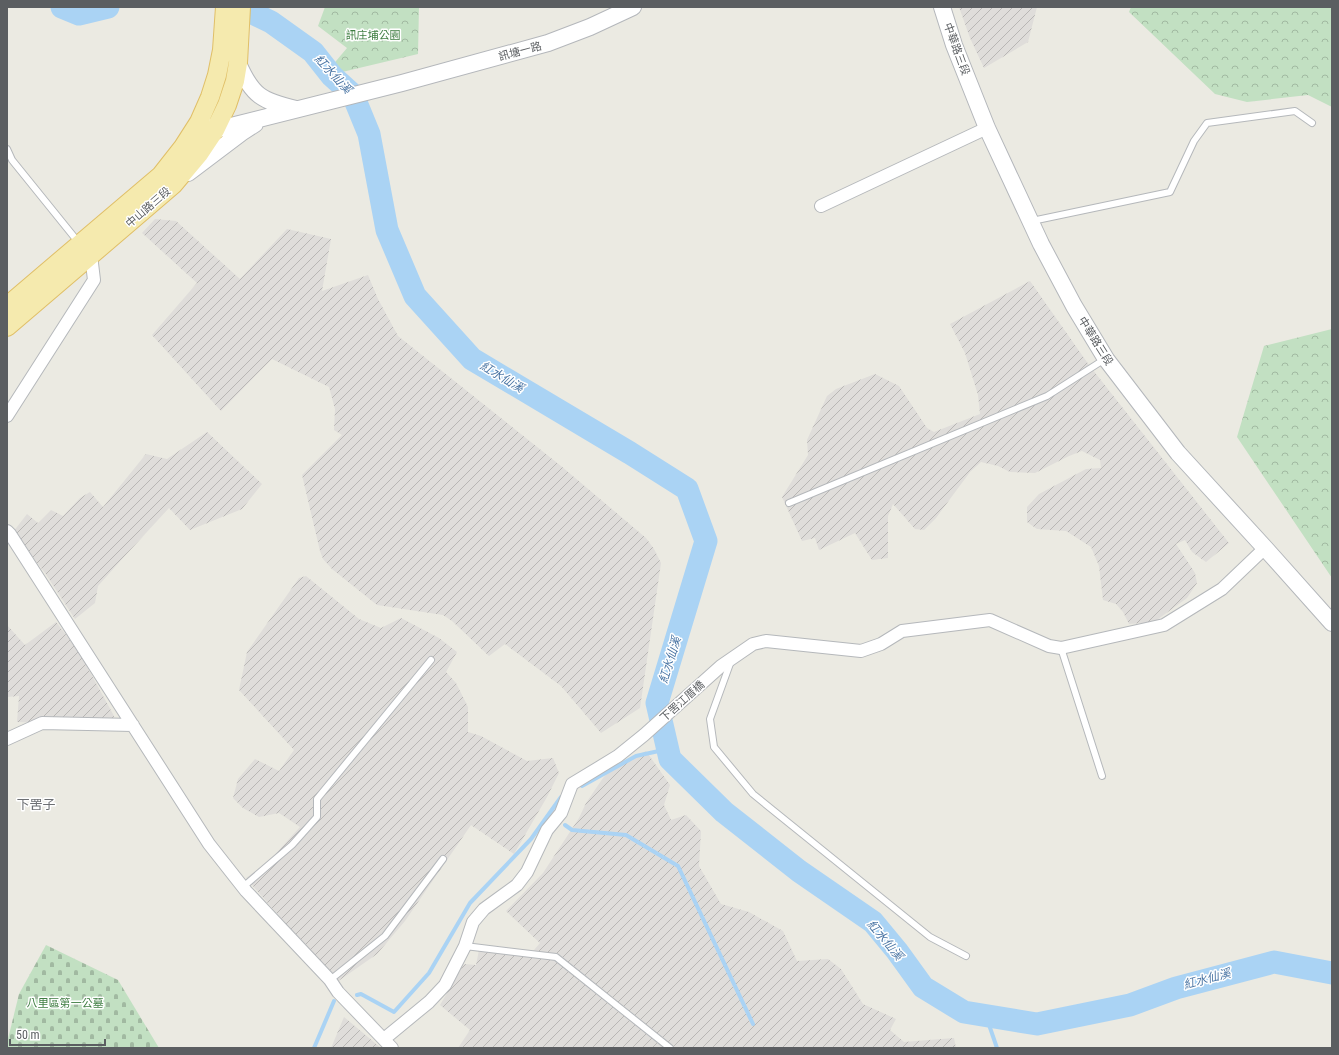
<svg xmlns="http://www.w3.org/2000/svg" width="1339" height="1055" font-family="'Roboto Condensed','Noto Sans TC',sans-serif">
<defs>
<pattern id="industrial-furrows" width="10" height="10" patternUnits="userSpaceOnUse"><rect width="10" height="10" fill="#dfddda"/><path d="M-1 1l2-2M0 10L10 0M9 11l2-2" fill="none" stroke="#b8b6b4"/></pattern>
<pattern id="forest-crowns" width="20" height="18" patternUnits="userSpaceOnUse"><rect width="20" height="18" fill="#c2e0c2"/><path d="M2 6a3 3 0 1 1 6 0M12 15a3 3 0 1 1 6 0" fill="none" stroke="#a1b9a1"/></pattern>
<pattern id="cemetery-stones" width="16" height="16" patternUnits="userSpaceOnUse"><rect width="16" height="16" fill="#c2e0c2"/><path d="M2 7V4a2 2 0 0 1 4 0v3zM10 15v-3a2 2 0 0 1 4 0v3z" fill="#a1b9a1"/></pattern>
</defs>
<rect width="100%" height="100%" fill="#ebeae2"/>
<path fill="url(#industrial-furrows)" d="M 959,7 L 1037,7 L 1028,42 L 984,68 L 970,38 Z
M 155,219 L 176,221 L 240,279 L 287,229 L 331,239 L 322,291 L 368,275 L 378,299 L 398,336 L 561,466 L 646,538 L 654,549 L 661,563 L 640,708 L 601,733 L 561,686 L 505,644 L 489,656 L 452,621 L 443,615 L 377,605 L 332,569 L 323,559 L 320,551 L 302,475 L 342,435 L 334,430 L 335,409 L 329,387 L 272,359 L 221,411 L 152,335 L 197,283 L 142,233 Z
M 1030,281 L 1089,365 L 1229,543 L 1206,562 L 1192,552 L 1185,540 L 1176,544 L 1195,573 L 1197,583 L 1187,598 L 1154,622 L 1129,624 L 1123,612 L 1116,604 L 1103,600 L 1099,566 L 1091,547 L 1066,531 L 1037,529 L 1027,522 L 1027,507 L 1039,494 L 1086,469 L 1101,468 L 1100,460 L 1082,451 L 1069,456 L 1035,473 L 1010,472 L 998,466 L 981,462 L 970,472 L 936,518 L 924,530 L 915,529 L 893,504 L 888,516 L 888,558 L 872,560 L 855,533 L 819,550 L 815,538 L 802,541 L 782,497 L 808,455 L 807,440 L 827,396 L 836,389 L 875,374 L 899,386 L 927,428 L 934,432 L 980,414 L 978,395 L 965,353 L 950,324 Z
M 207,432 L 262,484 L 242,509 L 190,530 L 169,508 L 123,558 L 98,586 L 95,603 L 75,619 L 45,573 L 13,532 L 27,514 L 38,523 L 51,510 L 63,516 L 80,498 L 90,492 L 103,507 L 146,454 L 167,459 Z
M 306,576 L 359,619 L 381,628 L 401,618 L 439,638 L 457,652 L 446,672 L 456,683 L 468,707 L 468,732 L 481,736 L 527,761 L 553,758 L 559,773 L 547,797 L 514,854 L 471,825 L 405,921 L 377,954 L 337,982 L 246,878 L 268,862 L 300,827 L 279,813 L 259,817 L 243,808 L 233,798 L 238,779 L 255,759 L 279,771 L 294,750 L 239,690 L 247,652 L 299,578 Z
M 56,622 L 78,650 L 114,716 L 113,721 L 108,725 L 17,722 L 19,696 L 7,697 L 7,625 L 25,645 Z
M 646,751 L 670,785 L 664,805 L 671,820 L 686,815 L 701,831 L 699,866 L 721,904 L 749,912 L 783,931 L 797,961 L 828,959 L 841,969 L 863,1004 L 896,1019 L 890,1030 L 904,1042 L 954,1038 L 956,1048 L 458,1048 L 470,1030 L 440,1005 L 464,964 L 476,965 L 480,945 L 527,952 L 534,950 L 540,943 L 506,911 L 543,873 L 579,818 L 586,803 L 603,778 L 612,768 Z
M 344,1017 L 381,1048 L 331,1048 Z"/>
<path fill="url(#forest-crowns)" d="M 325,7 L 419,7 L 418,54 L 338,73 L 331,67 L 347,48 L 318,26 Z
M 1131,7 L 1332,7 L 1332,107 L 1308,95 L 1247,102 L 1215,94 L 1129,12 Z
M 1332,329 L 1332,578 L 1237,437 L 1264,346 Z"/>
<path fill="url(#cemetery-stones)" d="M 46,945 L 118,980 L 159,1048 L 7,1048 L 7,1043 L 19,994 Z"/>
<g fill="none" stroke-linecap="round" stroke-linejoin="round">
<path stroke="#aad3f4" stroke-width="4" d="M 582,786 L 636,756 L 668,749
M 565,825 L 572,830 L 626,835 L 678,866 L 753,1024
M 357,995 L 361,994 L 394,1012 L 429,973 L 470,903 L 531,839 L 561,797
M 986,1016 L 997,1048
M 314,1048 L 334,1001"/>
<path stroke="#aad3f4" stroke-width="23" d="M 62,7 L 79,14 L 108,7
M 240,7 L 271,22 L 313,52 L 332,76 L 353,95 L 369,134 L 387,230 L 415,296 L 472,359 L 630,453 L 687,489 L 706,541 L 657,703 L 670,759 L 724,812 L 799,871 L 873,922 L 897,951 L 923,987 L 964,1012 L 1037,1024 L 1130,1005 L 1176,988 L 1274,962 L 1332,973"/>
<g stroke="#b5b8bb" stroke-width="8">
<path id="lane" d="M 7,149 L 12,160 L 79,243
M 1032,221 L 1170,192 L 1194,141 L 1207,123 L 1295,111 L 1312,123
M 789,503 L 1047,396 L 1105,359
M 1061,648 L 1102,776
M 731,661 L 710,719 L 714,747 L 753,794 L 930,937 L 966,956
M 243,887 L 292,845 L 317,817 L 317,799 L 431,660
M 465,946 L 556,957 L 670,1048
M 330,980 L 385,936 L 443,859"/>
</g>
<g stroke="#b5b8bb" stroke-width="14">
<path id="street" d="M 821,206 L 987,128
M 7,416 L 94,280 L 91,255 L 87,251
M 7,531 L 10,534 L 209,844 L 246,891 L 330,980 L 338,992 L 392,1048
M 7,739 L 42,723 L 133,725
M 384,1039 L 429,1002 L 445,985 L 465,946 L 473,922 L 484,909 L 517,885 L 527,872 L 547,830 L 561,813 L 572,784 L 618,756 L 644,735 L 721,666 L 753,644 L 766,641 L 861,651 L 881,644 L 902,631 L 990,620 L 1049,646 L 1061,648 L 1164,625 L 1222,589 L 1265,548"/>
</g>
<g stroke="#b4b7bb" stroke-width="18">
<path id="secondary" d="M 942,7 L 954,45 L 987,128 L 1041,244 L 1074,306 L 1106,359 L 1178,453 L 1265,548 L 1332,623
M 238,63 C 252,96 262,101 296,109
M 206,126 L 215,130 L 402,83 L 548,43 L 590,27 L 633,7
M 188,173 L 241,133 L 255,124"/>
</g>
<g stroke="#e0bf67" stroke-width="20">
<path id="primary" d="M 7,306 L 161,175 L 183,147 L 199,122 L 210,97 L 217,75 L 222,50 L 225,7
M 7,327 L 173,185 L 199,154 L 215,130 L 227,105 L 235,81 L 238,63 L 241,7"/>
</g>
<use href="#lane" stroke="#fff" stroke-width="6"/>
<use href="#street" stroke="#fff" stroke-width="12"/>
<use href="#secondary" stroke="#fff" stroke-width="16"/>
<use href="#primary" stroke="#f5eaae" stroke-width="18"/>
</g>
<g text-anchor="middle" stroke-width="3" stroke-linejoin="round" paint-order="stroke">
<g font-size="11" fill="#3e7d41" stroke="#fff">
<text x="373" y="39">訊庄埔公園</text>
<text x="65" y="1007">八里區第一公墓</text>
</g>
<g font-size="11" fill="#5b5e61" stroke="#fff">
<text transform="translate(957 49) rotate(70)" y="4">中華路三段</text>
<text transform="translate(520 51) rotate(-15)" y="4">訊塘一路</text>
<text transform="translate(148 207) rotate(-41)" y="4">中山路三段</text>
<text transform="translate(1096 341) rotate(58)" y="4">中華路三段</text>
<text transform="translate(682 701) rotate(-42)" y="4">下罟江厝橋</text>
</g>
<g font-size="12" font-style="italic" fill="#4a75a4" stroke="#fff">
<text transform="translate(333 74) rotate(47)" y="4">紅水仙溪</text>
<text transform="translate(502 377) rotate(31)" y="4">紅水仙溪</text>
<text transform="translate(670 660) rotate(-73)" y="4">紅水仙溪</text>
<text transform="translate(885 940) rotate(50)" y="4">紅水仙溪</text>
<text transform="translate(1207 979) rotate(-15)" y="4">紅水仙溪</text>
</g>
<g font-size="13" fill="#6c6f73" stroke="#fff">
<text x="36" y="809">下罟子</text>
</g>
</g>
<rect width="1339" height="1055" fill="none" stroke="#5b5e61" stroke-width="16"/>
<path d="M10 1039v6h95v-6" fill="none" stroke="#5b5e61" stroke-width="2"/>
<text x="16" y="1039" font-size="12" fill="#5b5e61" stroke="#ffffff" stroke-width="3" paint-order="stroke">50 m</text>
</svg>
